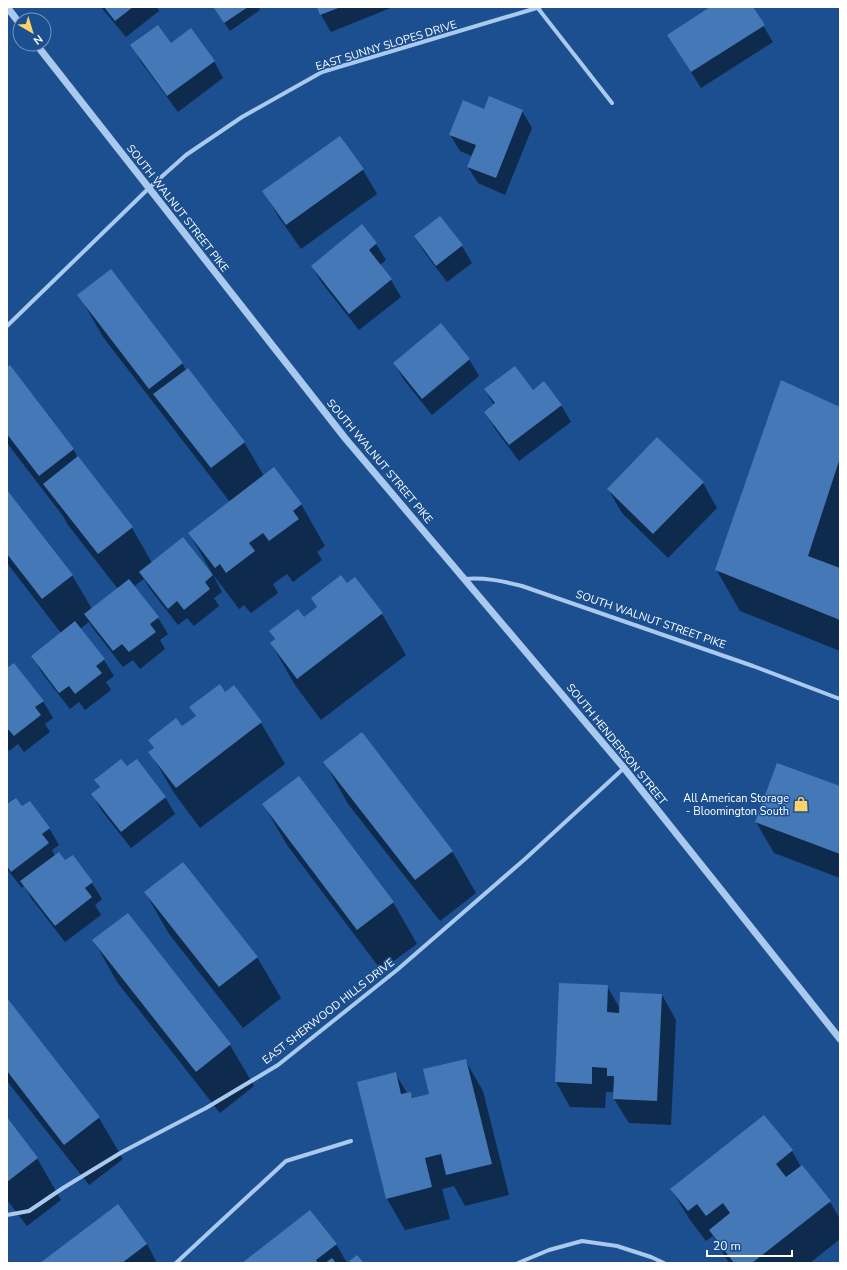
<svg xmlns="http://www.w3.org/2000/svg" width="847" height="1270" font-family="'Nunito Sans',sans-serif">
<rect width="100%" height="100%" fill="#1b4f8f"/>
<path fill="#0007" d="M 101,7 L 157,7 L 159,11 L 126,37 Z
M 213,7 L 258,7 L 260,10 L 230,31 Z
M 318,7 L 393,7 L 331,32 L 321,15 Z
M 712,7 L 752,7 L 773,42 L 701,88 L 668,35 Z
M 171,44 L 214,61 L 223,78 L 178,112 L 141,62 L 132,46 Z
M 485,110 L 522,111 L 532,128 L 505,195 L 478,183 L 468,167 L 472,156 L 460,151 L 450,135 Z
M 340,137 L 363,170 L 377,194 L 301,249 L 278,216 L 264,192 Z
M 440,217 L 462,246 L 472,263 L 447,282 L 425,253 L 415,237 Z
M 376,244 L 386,260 L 380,265 L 391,280 L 401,297 L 359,330 L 322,283 L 312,267 Z
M 79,295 L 182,363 L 186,370 L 244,442 L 264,476 L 301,504 L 325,546 L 317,552 L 322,560 L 293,582 L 287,574 L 273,584 L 278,593 L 251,613 L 244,605 L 239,609 L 215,577 L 214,577 L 222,592 L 214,598 L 219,606 L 194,626 L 187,618 L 178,625 L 150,589 L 144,579 L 133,587 L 158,618 L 168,634 L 160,640 L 165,649 L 140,669 L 133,660 L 123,667 L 95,631 L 89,622 L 80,629 L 104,660 L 114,676 L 106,682 L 111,690 L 85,710 L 79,702 L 70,709 L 42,673 L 32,656 L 61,633 L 7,563 L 7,491 L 72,575 L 92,609 L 118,589 L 68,525 L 63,516 L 7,443 L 7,368 L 73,449 L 80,461 L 132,528 L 152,563 L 212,573 L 189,533 L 230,502 L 103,337 Z
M 469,359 L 479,376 L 432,415 L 404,380 L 394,363 Z
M 485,390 L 561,405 L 571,422 L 519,461 L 495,429 L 485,412 L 494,405 Z
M 840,408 L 840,651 L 740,611 L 716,569 Z
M 703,483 L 717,508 L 668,558 L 622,513 L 608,489 Z
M 355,578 L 382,614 L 406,655 L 321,720 L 295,685 L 271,643 L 275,640 L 270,631 L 304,619 Z
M 7,670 L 43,701 L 53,718 L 45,724 L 50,732 L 24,752 L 18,744 L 9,751 L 7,749 Z
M 234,687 L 261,723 L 285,764 L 200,828 L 174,793 L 150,752 L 154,749 L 149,740 L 182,727 L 196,717 L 191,707 L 225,694 Z
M 325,763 L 452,851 L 476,893 L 440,921 L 348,804 Z
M 127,768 L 165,797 L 175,814 L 131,848 L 102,811 L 92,794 L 100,788 L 95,780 Z
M 840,788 L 840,878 L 774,853 L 756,822 Z
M 263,804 L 393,902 L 417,944 L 381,970 L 287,845 Z
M 7,806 L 22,808 L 49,828 L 59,845 L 52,850 L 55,856 L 65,862 L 73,856 L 92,883 L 102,899 L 95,905 L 101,915 L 65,942 L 31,898 L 24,886 L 22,888 L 7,869 Z
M 145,892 L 257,957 L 281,998 L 243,1028 L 169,934 Z
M 128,914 L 230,1045 L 254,1086 L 220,1113 L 117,982 L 94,941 Z
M 560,984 L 607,986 L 620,1009 L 662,995 L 676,1020 L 671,1125 L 629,1123 L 614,1099 L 615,1092 L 606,1092 L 605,1108 L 570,1107 L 556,1082 Z
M 7,1000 L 99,1118 L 123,1159 L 89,1185 L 7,1081 Z
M 465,1060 L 483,1091 L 509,1195 L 465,1206 L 454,1186 L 442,1189 L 450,1219 L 405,1230 L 387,1199 L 395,1073 L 407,1093 L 410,1093 L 414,1099 L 430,1095 Z
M 7,1119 L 37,1158 L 61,1200 L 27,1226 L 7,1200 Z
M 792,1151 L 801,1167 L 830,1202 L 840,1219 L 840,1239 L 810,1263 L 729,1263 L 713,1236 L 706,1241 L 690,1220 L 671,1189 Z
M 147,1244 L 157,1263 L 42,1263 Z
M 336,1244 L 347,1263 L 244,1263 Z"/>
<path fill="#4478b7" d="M 104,7 L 133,7 L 115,21 Z
M 213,7 L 248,7 L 224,23 Z
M 317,7 L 341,7 L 320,15 Z
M 710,7 L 753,7 L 765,25 L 691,72 L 667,35 Z
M 158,25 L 171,43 L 191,28 L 215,61 L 167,96 L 130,45 Z
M 489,96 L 523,110 L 496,178 L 467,167 L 476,145 L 449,135 L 463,100 L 484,109 Z
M 340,136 L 364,169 L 286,225 L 262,191 Z
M 440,216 L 463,245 L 436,266 L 414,236 Z
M 362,224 L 377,243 L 369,250 L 392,279 L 349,314 L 311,266 Z
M 111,269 L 183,363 L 149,389 L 77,295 Z
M 441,323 L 470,359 L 422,399 L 393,363 Z
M 10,365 L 74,449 L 39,476 L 7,434 L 7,367 Z
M 515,366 L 533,390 L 544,381 L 562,405 L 509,445 L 484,412 L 495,403 L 484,389 Z
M 188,368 L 245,442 L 211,468 L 153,394 Z
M 781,380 L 840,407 L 840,458 L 808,556 L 840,568 L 840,620 L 715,570 Z
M 657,437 L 704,482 L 653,534 L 607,489 Z
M 78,456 L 133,527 L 98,554 L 43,484 Z
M 274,467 L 302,504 L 293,511 L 299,519 L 269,541 L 263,533 L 249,543 L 255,551 L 226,573 L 220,564 L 215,568 L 188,533 Z
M 7,490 L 73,575 L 42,599 L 7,554 Z
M 183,537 L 213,575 L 205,582 L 210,589 L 184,610 L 177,601 L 168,609 L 139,572 Z
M 341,575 L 347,583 L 355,577 L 383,613 L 297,679 L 270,643 L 275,639 L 269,631 L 298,609 L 304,617 L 317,607 L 311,598 Z
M 129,579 L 159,617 L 150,624 L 156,632 L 129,652 L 122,644 L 113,651 L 84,614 Z
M 75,621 L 105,659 L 96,666 L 102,673 L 75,694 L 69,686 L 59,693 L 31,656 Z
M 14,663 L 44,701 L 35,707 L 41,715 L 14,736 L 7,728 L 7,668 Z
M 220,684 L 225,692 L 234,685 L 262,722 L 176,788 L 148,752 L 154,748 L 148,740 L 176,718 L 182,726 L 196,716 L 189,707 Z
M 362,732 L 453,851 L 415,880 L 323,762 Z
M 121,759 L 127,766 L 137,759 L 166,797 L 121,832 L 91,794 L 100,787 L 94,780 Z
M 777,763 L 840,786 L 840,854 L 755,822 Z
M 299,776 L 394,902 L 357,930 L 262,804 Z
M 16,798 L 22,806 L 30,801 L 50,828 L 42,834 L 49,843 L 11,872 L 7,866 L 7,804 Z
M 59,852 L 65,860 L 73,855 L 93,882 L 85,888 L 92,897 L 55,926 L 20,881 Z
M 183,862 L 258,957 L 219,987 L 144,892 Z
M 128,913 L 231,1044 L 196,1072 L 92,940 Z
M 559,983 L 608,985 L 607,1012 L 619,1013 L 620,992 L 662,994 L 657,1101 L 613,1099 L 614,1076 L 607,1076 L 607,1068 L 592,1067 L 592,1084 L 555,1082 Z
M 7,998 L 100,1117 L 64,1145 L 7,1071 Z
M 466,1059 L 492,1164 L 446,1175 L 441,1154 L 425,1158 L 432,1187 L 386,1199 L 357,1082 L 396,1072 L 401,1094 L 411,1092 L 412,1098 L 429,1094 L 423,1069 Z
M 764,1115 L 793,1150 L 776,1164 L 786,1177 L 802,1165 L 831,1201 L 752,1263 L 734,1263 L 709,1230 L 730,1213 L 723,1203 L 706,1216 L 697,1204 L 688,1211 L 670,1189 Z
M 7,1117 L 38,1158 L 7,1182 Z
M 118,1204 L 147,1244 L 122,1263 L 40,1263 Z
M 310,1210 L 337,1244 L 316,1260 L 318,1263 L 242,1263 Z
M 357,1255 L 364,1263 L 347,1263 Z
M 332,1258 L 336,1263 L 325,1263 Z"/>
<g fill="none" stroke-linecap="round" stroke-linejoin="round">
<path stroke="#a9c9ee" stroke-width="4" d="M 537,7 L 612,103
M 7,326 L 149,188 L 186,155 L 242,117 L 322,72 L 540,7
M 464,579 C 484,577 502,581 522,586 L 753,666 L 840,699
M 7,1215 L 29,1211 L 63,1188 L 122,1152 L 206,1108 L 278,1065 L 397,970 L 525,859 L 624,768
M 176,1263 L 286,1161 L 351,1141
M 518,1263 L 549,1250 L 582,1241 L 617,1246 L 651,1257 L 664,1263"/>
<path stroke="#a9c9ee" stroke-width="7" d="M 7,7 L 20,24
M 36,44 L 345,438 L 624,768 L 840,1039"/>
</g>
<defs>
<g id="shop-bare" transform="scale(1.2)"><path d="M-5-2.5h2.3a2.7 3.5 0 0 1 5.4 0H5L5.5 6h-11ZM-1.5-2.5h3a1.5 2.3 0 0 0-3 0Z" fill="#ffd166" stroke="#1b4f8f" stroke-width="2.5" paint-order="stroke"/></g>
</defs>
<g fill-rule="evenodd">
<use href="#shop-bare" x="801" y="804"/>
</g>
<g text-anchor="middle" stroke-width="3" stroke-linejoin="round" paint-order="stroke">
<g font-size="11" fill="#fff" stroke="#1b4f8f">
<text transform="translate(386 45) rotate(-17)" y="4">EAST SUNNY SLOPES DRIVE</text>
<text transform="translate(178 208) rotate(52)" y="4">SOUTH WALNUT STREET PIKE</text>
<text transform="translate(380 461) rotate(50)" y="4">SOUTH WALNUT STREET PIKE</text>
<text transform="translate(651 619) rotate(19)" y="4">SOUTH WALNUT STREET PIKE</text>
<text transform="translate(617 744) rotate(51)" y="4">SOUTH HENDERSON STREET</text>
<text transform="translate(328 1011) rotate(-38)" y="4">EAST SHERWOOD HILLS DRIVE</text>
</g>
<g font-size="11" fill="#fff" stroke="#1b4f8f" text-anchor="end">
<text x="789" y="802">All American Storage<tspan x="789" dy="13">- Bloomington South</tspan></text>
</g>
</g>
<rect width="847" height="1270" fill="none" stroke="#ffffff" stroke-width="16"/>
<g transform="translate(32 32) rotate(142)"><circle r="19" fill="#1b4f8f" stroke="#7695bc"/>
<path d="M0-3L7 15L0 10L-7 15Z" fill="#ffd166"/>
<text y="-6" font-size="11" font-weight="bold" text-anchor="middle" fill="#ffffff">N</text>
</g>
<path d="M707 1250v6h85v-6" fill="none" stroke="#ffffff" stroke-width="2"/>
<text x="713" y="1250" font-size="12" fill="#ffffff" stroke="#1b4f8f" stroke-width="3" paint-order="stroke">20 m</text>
</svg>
